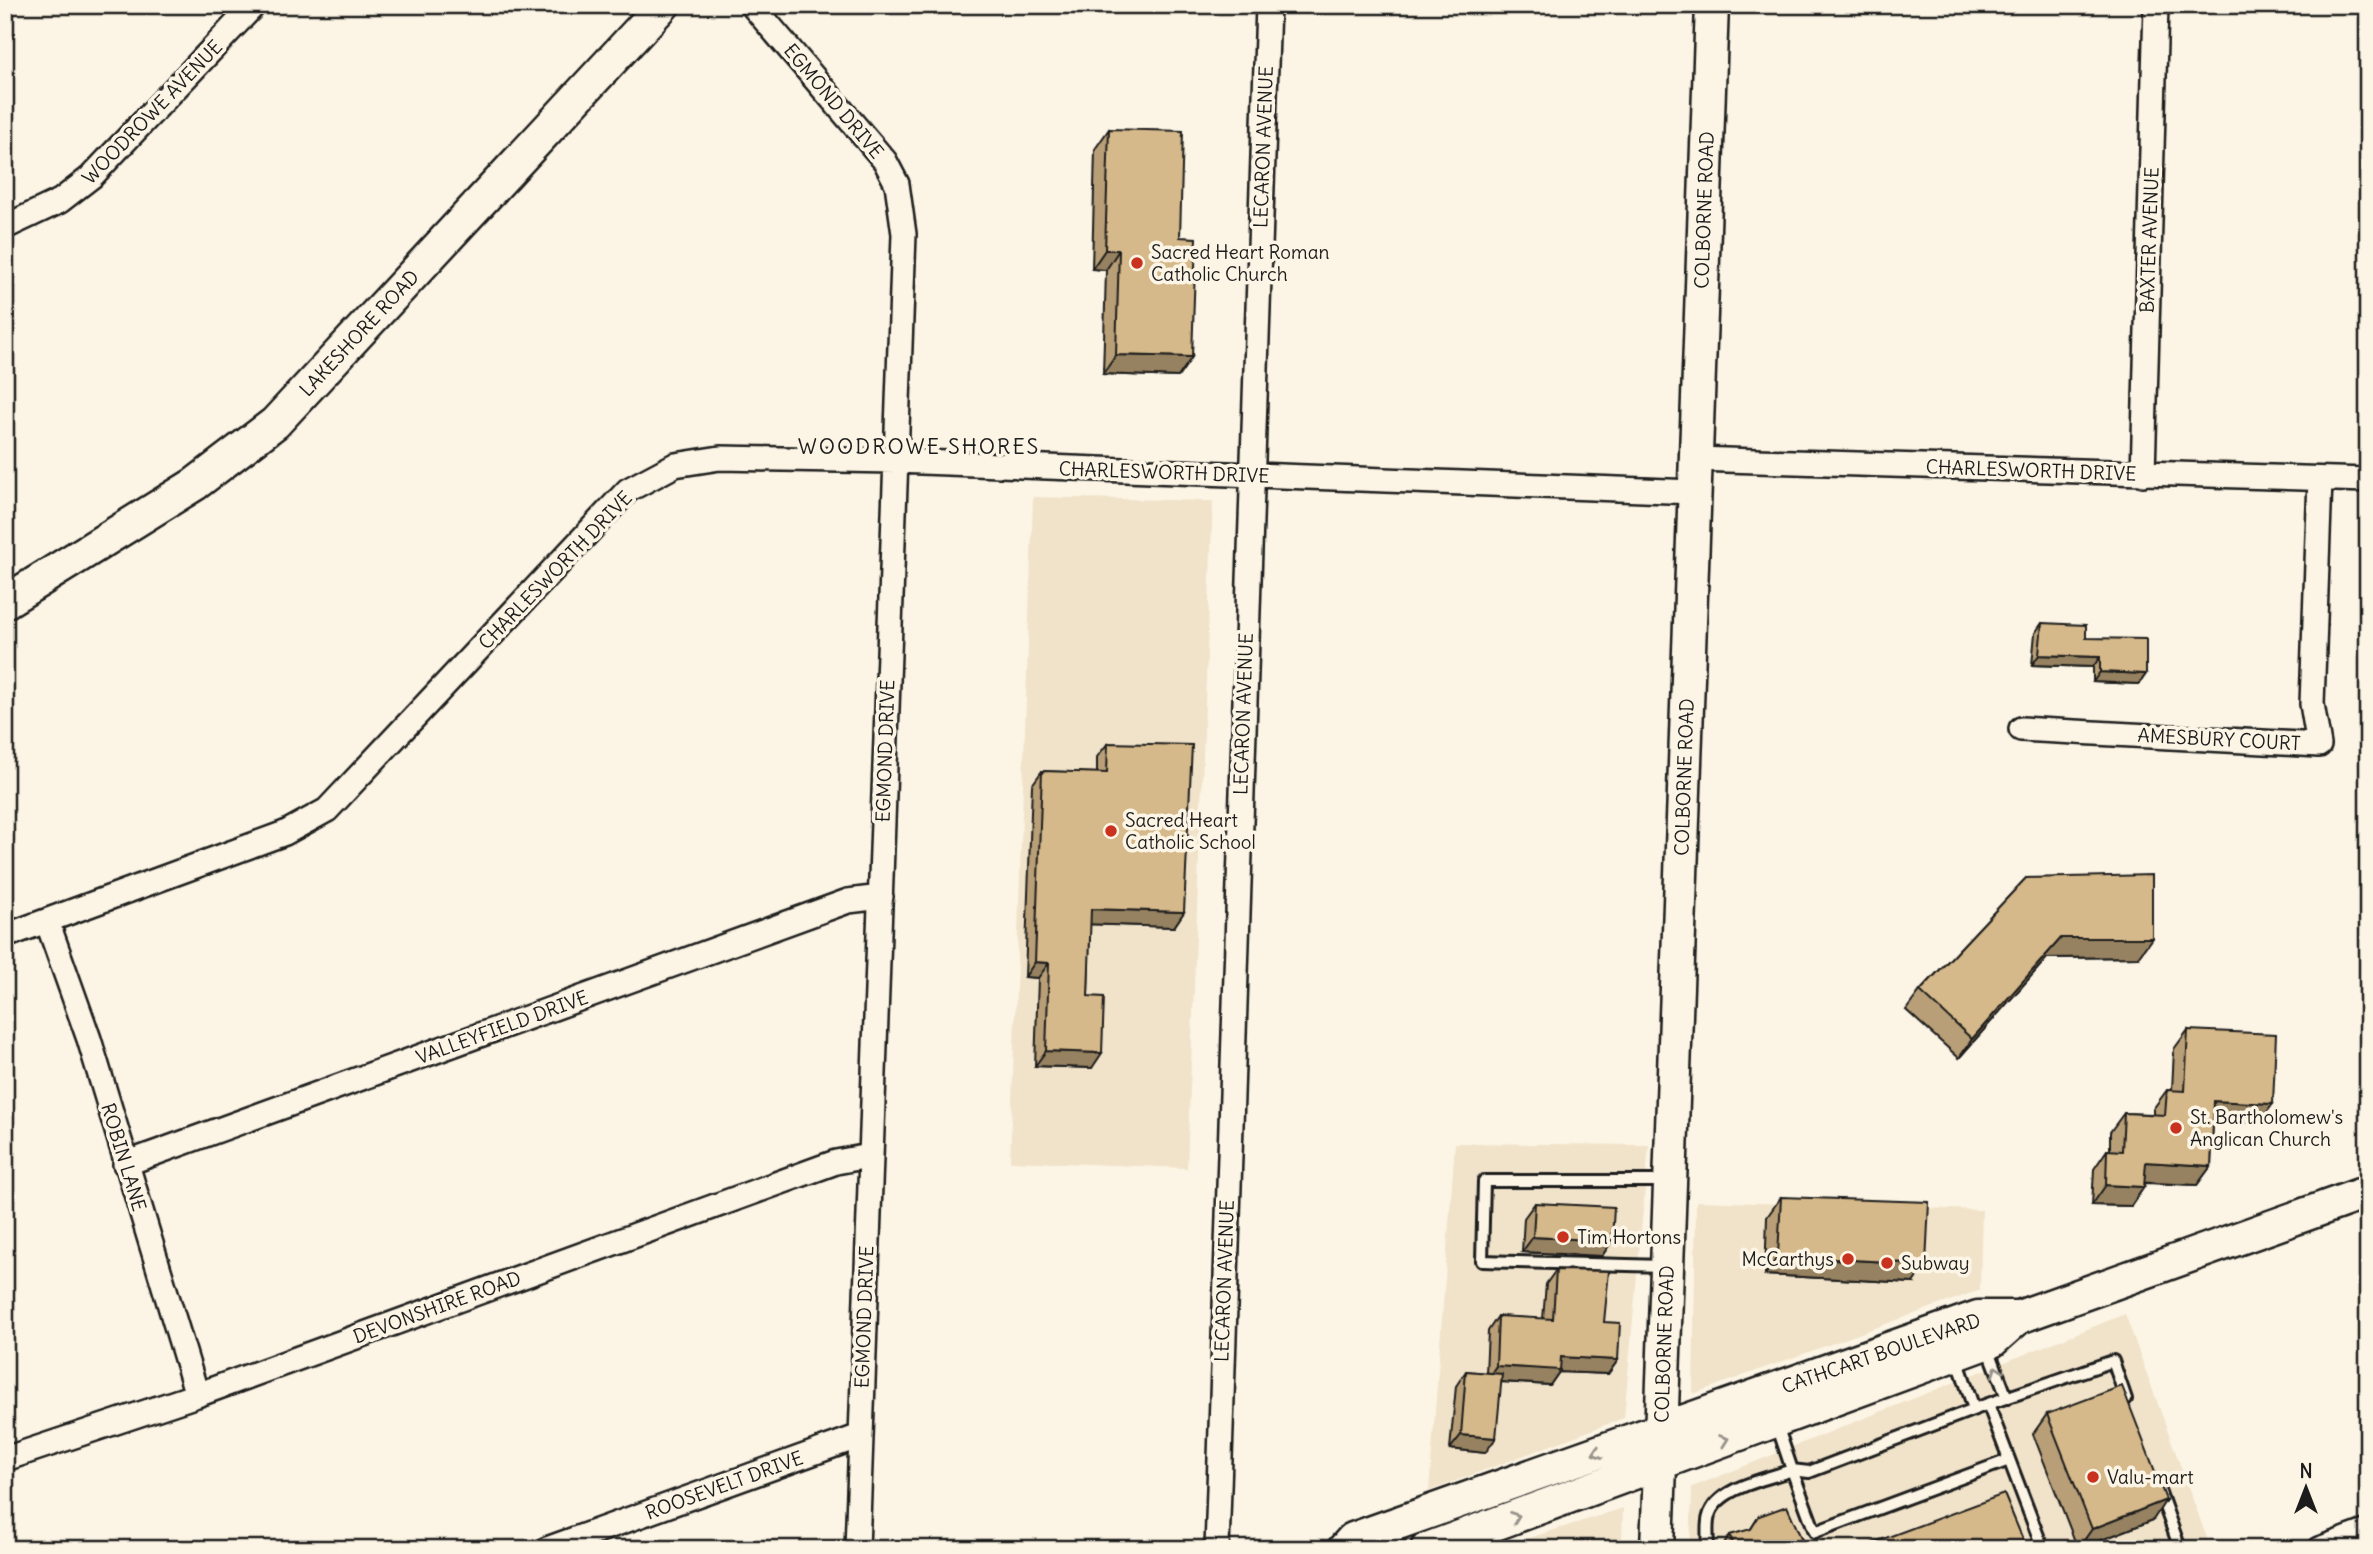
<svg xmlns="http://www.w3.org/2000/svg" width="2373" height="1554" font-family="Delius,sans-serif">
<rect width="100%" height="100%" fill="#fcf5e5"/>
<filter id="ink" filterUnits="userSpaceOnUse"><feTurbulence type="fractalNoise" baseFrequency=".0143" numOctaves="2"/><feDisplacementMap in="SourceGraphic" scale="14" xChannelSelector="R" yChannelSelector="G"/><feConvolveMatrix kernelMatrix="1 2 1 2 8 2 1 2 1" color-interpolation-filters="sRGB"/></filter>
<g filter="url(#ink)">
<path fill="#f1e3ca" d="M 1033,497 L 1213,501 L 1187,1168 L 1010,1161 Z
M 1455,1143 L 1649,1145 L 1624,1418 L 1429,1491 Z
M 1696,1201 L 1982,1210 L 1980,1290 L 1693,1394 Z
M 2125,1314 L 2211,1549 L 1690,1549 L 1692,1487 Z
M 1623,1508 L 1622,1549 L 1495,1549 Z"/>
<g fill="none" stroke-linecap="round" stroke-linejoin="round">
<g stroke="#1c1c1c" stroke-width="16">
<path id="lane" d="M 1664,1266 L 1482,1261 L 1484,1181 L 1668,1181
M 1987,1345 L 2007,1398
M 1957,1358 L 1974,1409
M 1988,1404 L 2113,1361 L 2126,1399
M 1777,1425 L 1792,1470 L 1809,1472 L 1988,1404 L 2043,1549
M 2159,1490 L 2178,1543
M 1708,1549 C 1708,1539 1706,1525 1709,1516 C 1717,1487 1768,1479 1792,1470 L 1815,1532 L 2009,1460"/>
</g>
<g stroke="#1c1c1c" stroke-width="28">
<path id="street" d="M 752,5 L 885,161 L 897,184 L 904,234 L 857,1549
M 5,227 L 60,201 L 91,177 L 254,5
M 1695,459 L 2368,480
M 2143,474 L 2156,5
M 2021,729 L 2319,745 L 2312,704 L 2320,479
M 47,921 L 89,1039 L 197,1395
M 5,936 L 285,833 L 327,810 L 628,490 L 675,465 L 720,458 L 895,461 L 1694,492
M 125,1164 L 848,901 L 881,897
M 5,1459 L 197,1395 L 836,1162 L 869,1156
M 547,1549 L 860,1436
M 1217,1549 L 1268,5
M 2319,1549 L 2368,1531"/>
</g>
<g stroke="#1c1c1c" stroke-width="37">
<path id="secondary" d="M 5,602 L 195,484 L 275,423 L 663,5
M 1344,1549 L 1353,1539 L 1978,1317 L 2019,1317 L 2368,1192
M 1427,1549 L 1992,1341 L 2019,1317
M 1657,1549 L 1712,5"/>
</g>
<use href="#lane" stroke="#fcf5e5" stroke-width="10"/>
<use href="#street" stroke="#fcf5e5" stroke-width="23"/>
<use href="#secondary" stroke="#fcf5e5" stroke-width="32"/>
</g>
<path fill="#b89f77" stroke="#1c1c1c" stroke-width="2" d="M 1109,129 L 1180,237 L 1192,357 L 1178,377 L 1103,374 L 1106,270 L 1092,269 L 1095,149 Z
M 2042,623 L 2086,638 L 2146,674 L 2139,684 L 2093,682 L 2093,667 L 2032,665 L 2035,633 Z
M 1108,743 L 1184,912 L 1174,927 L 1090,924 L 1088,996 L 1092,1068 L 1035,1066 L 1038,978 L 1025,977 L 1032,785 L 1042,771 L 1097,773 L 1097,757 Z
M 2026,878 L 2138,957 L 2047,958 L 1959,1058 L 1906,1010 L 1920,991 Z
M 2188,1030 L 2259,1123 L 2213,1121 L 2211,1166 L 2197,1185 L 2145,1183 L 2144,1187 L 2131,1206 L 2092,1205 L 2094,1169 L 2107,1150 L 2110,1150 L 2110,1132 L 2124,1113 L 2153,1114 L 2153,1109 L 2167,1090 L 2172,1090 L 2174,1049 Z
M 1781,1197 L 1913,1283 L 1765,1275 L 1767,1217 Z
M 1535,1203 L 1612,1241 L 1602,1256 L 1522,1252 L 1524,1218 Z
M 1556,1270 L 1604,1322 L 1618,1360 L 1608,1374 L 1559,1372 L 1550,1385 L 1501,1382 L 1485,1453 L 1450,1449 L 1456,1386 L 1466,1371 L 1486,1373 L 1488,1331 L 1498,1316 L 1543,1319 L 1546,1284 Z
M 2047,1414 L 2153,1520 L 2078,1549 L 2033,1434 Z
M 1759,1516 L 1806,1549 L 1721,1549 L 1730,1535 L 1750,1530 Z"/>
<path fill="#968261" stroke="#1c1c1c" stroke-width="2" d="M 1105,250 L 1119,250 L 1106,270 L 1092,269 Z
M 1116,355 L 1192,357 L 1178,377 L 1103,374 Z
M 2039,655 L 2100,657 L 2093,667 L 2032,665 Z
M 2100,672 L 2146,674 L 2139,684 L 2093,682 Z
M 1091,909 L 1184,912 L 1174,927 L 1081,924 Z
M 2061,938 L 2152,938 L 2138,957 L 2047,958 L 1959,1058 L 1972,1039 Z
M 1035,962 L 1049,963 L 1038,978 L 1025,977 Z
M 1046,1051 L 1102,1053 L 1092,1068 L 1035,1066 Z
M 2214,1101 L 2273,1104 L 2259,1123 L 2200,1121 Z
M 2146,1162 L 2211,1166 L 2197,1185 L 2132,1182 Z
M 2106,1185 L 2144,1187 L 2131,1206 L 2092,1205 Z
M 1533,1237 L 1612,1241 L 1602,1256 L 1522,1252 Z
M 1778,1256 L 1926,1264 L 1913,1283 L 1765,1275 Z
M 1561,1357 L 1618,1360 L 1608,1374 L 1559,1372 L 1550,1385 L 1486,1381 L 1496,1366 Z
M 1461,1435 L 1496,1438 L 1485,1453 L 1450,1449 Z
M 2166,1500 L 2153,1520 L 2078,1549 L 2092,1529 Z"/>
<path fill="#d6b98a" stroke="#1c1c1c" stroke-width="2" d="M 1109,129 L 1183,131 L 1180,237 L 1196,238 L 1192,357 L 1116,355 L 1119,250 L 1105,250 Z
M 2042,623 L 2086,625 L 2086,638 L 2146,639 L 2146,674 L 2100,672 L 2100,657 L 2039,655 Z
M 1108,743 L 1192,745 L 1184,912 L 1091,909 L 1088,996 L 1104,997 L 1102,1053 L 1046,1051 L 1049,963 L 1035,962 L 1042,771 L 1107,773 Z
M 2152,875 L 2152,938 L 2061,938 L 1972,1039 L 1920,991 L 2026,878 Z
M 2188,1030 L 2276,1034 L 2273,1104 L 2214,1101 L 2211,1166 L 2146,1162 L 2144,1187 L 2106,1185 L 2107,1150 L 2122,1151 L 2124,1113 L 2165,1115 L 2167,1090 L 2185,1091 Z
M 1781,1197 L 1929,1202 L 1926,1264 L 1778,1256 Z
M 1535,1203 L 1614,1207 L 1612,1241 L 1533,1237 Z
M 1556,1270 L 1609,1271 L 1604,1322 L 1620,1323 L 1618,1360 L 1561,1357 L 1560,1370 L 1496,1366 L 1498,1316 L 1553,1319 Z
M 1466,1371 L 1502,1374 L 1496,1438 L 1461,1435 Z
M 2122,1386 L 2166,1500 L 2092,1529 L 2047,1414 Z
M 2004,1494 L 2027,1549 L 1856,1549 Z
M 1787,1506 L 1806,1549 L 1735,1549 L 1730,1535 L 1751,1529 L 1759,1516 Z
M 1579,1542 L 1612,1542 L 1612,1549 L 1579,1549 Z"/>
<defs><path id="oneway-chevron" d="M-2-3.5L2.5 0L-2 3.5" fill="none" stroke-width="1.6" stroke-linecap="round" stroke-linejoin="round" transform="scale(1.75)"/></defs>
<g stroke="#97938b">
<use href="#oneway-chevron" transform="translate(1997 1371) rotate(-110)"/>
<use href="#oneway-chevron" transform="translate(1724 1440) rotate(-20)"/>
<use href="#oneway-chevron" transform="translate(1597 1453) rotate(161)"/>
<use href="#oneway-chevron" transform="translate(1515 1517) rotate(-20)"/>
</g>
</g>
<g fill="#c8321e" stroke="#fcf5e5" stroke-width="2.5">
<circle cx="1137" cy="263" r="7"/>
<circle cx="1111" cy="831" r="7"/>
<circle cx="2176" cy="1128" r="7"/>
<circle cx="1563" cy="1237" r="7"/>
<circle cx="1848" cy="1259" r="7"/>
<circle cx="1887" cy="1263" r="7"/>
<circle cx="2093" cy="1477" r="7"/>
</g>
<g text-anchor="middle" stroke-width="7" stroke-linejoin="round" paint-order="stroke">
<g font-size="19" fill="#1c1c1c" stroke="#fcf5e5">
<text transform="translate(834 101) rotate(50)" y="7">EGMOND DRIVE</text>
<text transform="translate(152 112) rotate(-46)" y="7">WOODROWE AVENUE</text>
<text transform="translate(1263 147) rotate(-88)" y="7">LECARON AVENUE</text>
<text transform="translate(1704 210) rotate(-88)" y="7">COLBORNE ROAD</text>
<text transform="translate(2149 240) rotate(-88)" y="7">BAXTER AVENUE</text>
<text transform="translate(359 333) rotate(-47)" y="7">LAKESHORE ROAD</text>
<text transform="translate(2031 470) rotate(2)" y="7">CHARLESWORTH DRIVE</text>
<text transform="translate(1164 472) rotate(2)" y="7">CHARLESWORTH DRIVE</text>
<text transform="translate(555 570) rotate(-46)" y="7">CHARLESWORTH DRIVE</text>
<text transform="translate(1243 714) rotate(-88)" y="7">LECARON AVENUE</text>
<text transform="translate(2219 739) rotate(3)" y="7">AMESBURY COURT</text>
<text transform="translate(885 751) rotate(-88)" y="7">EGMOND DRIVE</text>
<text transform="translate(1684 777) rotate(-88)" y="7">COLBORNE ROAD</text>
<text transform="translate(502 1027) rotate(-20)" y="7">VALLEYFIELD DRIVE</text>
<text transform="translate(124 1157) rotate(73)" y="7">ROBIN LANE</text>
<text transform="translate(1224 1281) rotate(-88)" y="7">LECARON AVENUE</text>
<text transform="translate(437 1307) rotate(-20)" y="7">DEVONSHIRE ROAD</text>
<text transform="translate(864 1317) rotate(-88)" y="7">EGMOND DRIVE</text>
<text transform="translate(1664 1344) rotate(-88)" y="7">COLBORNE ROAD</text>
<text transform="translate(1881 1353) rotate(-19)" y="7">CATHCART BOULEVARD</text>
<text transform="translate(724 1485) rotate(-20)" y="7">ROOSEVELT DRIVE</text>
</g>
<g font-size="19" fill="#1c1c1c" stroke="#fcf5e5" text-anchor="start">
<text x="1151" y="259">Sacred Heart Roman<tspan x="1151" dy="22">Catholic Church</tspan></text>
<text x="1125" y="827">Sacred Heart<tspan x="1125" dy="22">Catholic School</tspan></text>
<text x="2190" y="1124">St. Bartholomew's<tspan x="2190" dy="22">Anglican Church</tspan></text>
<text x="1577" y="1244">Tim Hortons</text>
<text x="1834" y="1266" text-anchor="end">McCarthys</text>
<text x="1901" y="1270">Subway</text>
<text x="2107" y="1484">Valu-mart</text>
</g>
<g font-size="21" letter-spacing="2" fill="#1c1c1c" stroke="#fcf5e5">
<text x="919" y="454">WOODROWE SHORES</text>
</g>
</g>
<rect width="2373" height="1554" fill="none" stroke="#fcf5e5" stroke-width="28"/>
<rect x="14" y="14" width="2345" height="1526" fill="none" stroke="#1c1c1c" stroke-width="2.5" filter="url(#ink)"/>
<g transform="translate(2306 1488)" stroke="#fcf5e5" stroke-width="5" paint-order="stroke">
<path d="M0-5L12 26L0 18L-12 26Z" fill="#1c1c1c"/>
<text y="-10" font-size="19" font-weight="bold" text-anchor="middle" fill="#1c1c1c">N</text>
</g>
</svg>
